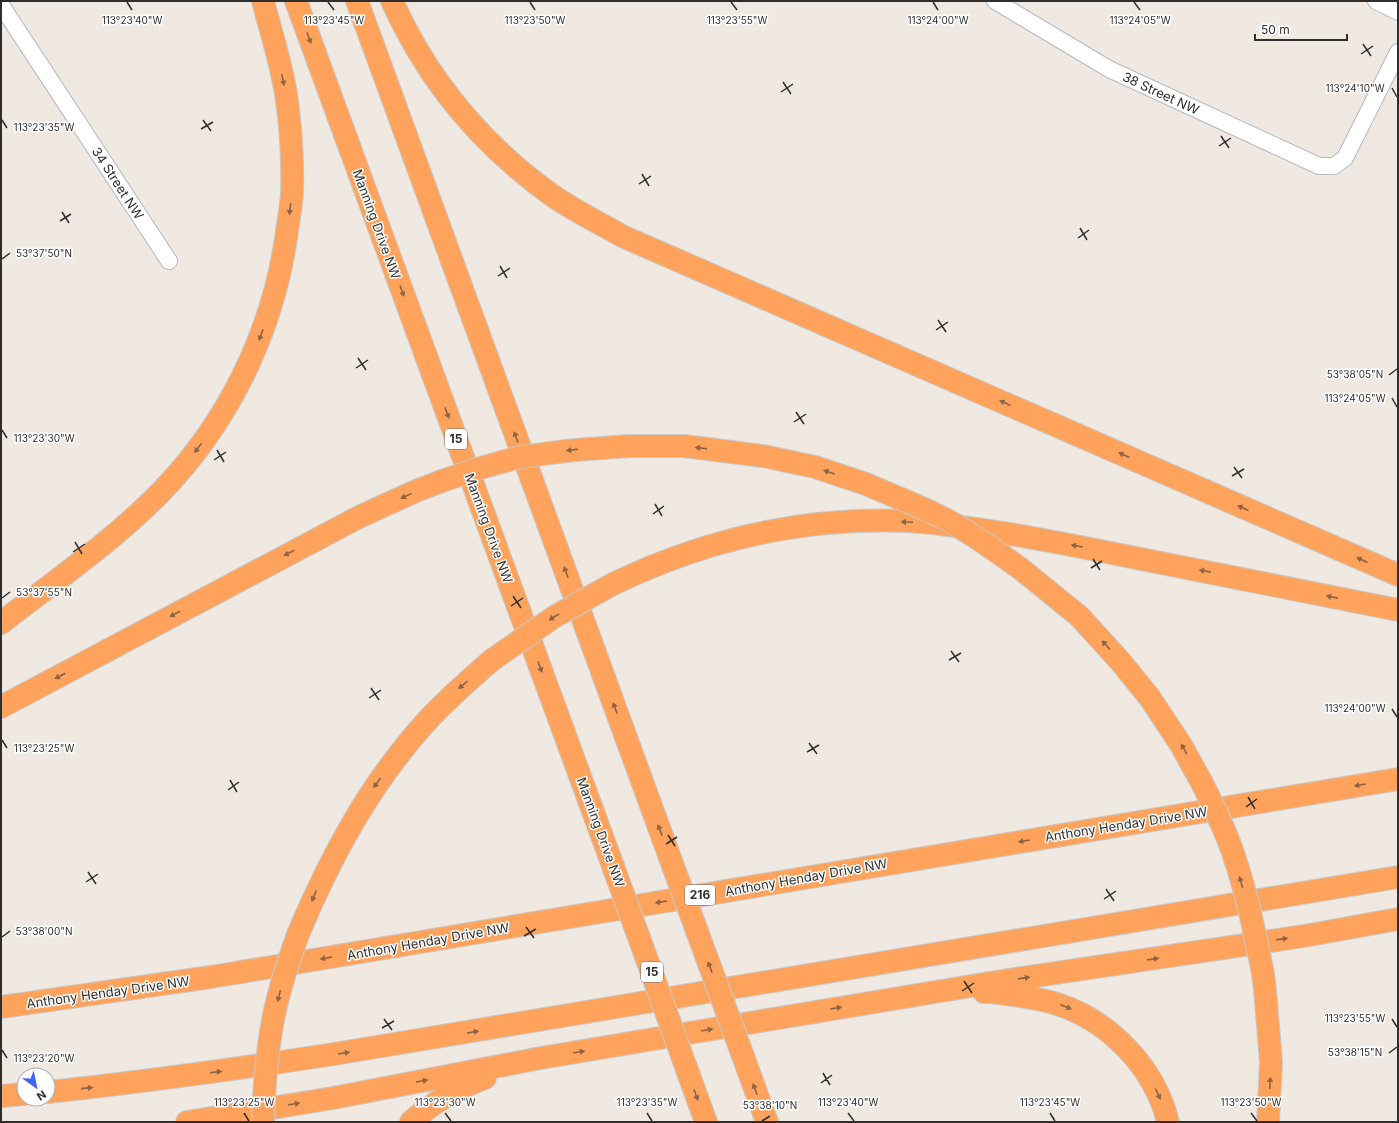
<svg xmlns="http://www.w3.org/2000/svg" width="1399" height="1123" font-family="Inter,sans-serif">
<rect width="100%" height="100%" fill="#efe9e1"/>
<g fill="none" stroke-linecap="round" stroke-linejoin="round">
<g stroke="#b4b7c1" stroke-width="18">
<path id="minor" d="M 995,1 L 1109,69 L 1319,166 L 1334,166 L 1345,158 L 1398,52
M 1376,1 L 1398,12
M 1,5 L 169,261"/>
</g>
<g stroke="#c9c9c9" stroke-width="24">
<path id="highway" d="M 296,1 L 617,877
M 357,1 L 673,866
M 392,1 C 427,79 480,143 549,193 C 572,210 598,222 622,236 L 1398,575
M 550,453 L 575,450 L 630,446 L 684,446 L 763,456 L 815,467 L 866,484
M 1021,569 L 1079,616 L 1120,661 L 1150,698 L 1181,745 L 1202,783
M 613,584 C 704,540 804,517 906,521 C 945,523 983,530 1022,536 C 1061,543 1101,551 1141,559 C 1226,576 1312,593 1398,610
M 1,623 C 55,581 113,541 161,492 C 228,423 272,333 286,238 C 288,223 291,208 292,194 C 293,161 291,127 286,94 C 281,63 271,32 263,1
M 1,707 L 359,517 L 416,491 L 442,481
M 299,932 C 331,856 370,784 426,722 C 446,700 469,680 492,660
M 1263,974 L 1265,990 L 1271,1062 L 1268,1122
M 984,992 L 991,992 C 1013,995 1036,997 1057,1004 C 1110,1021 1155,1068 1168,1122
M 1,1007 L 211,977 L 1398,779
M 743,1056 L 767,1122
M 686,1067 L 706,1122
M 48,1092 C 142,1082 235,1069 328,1055 L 1398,877
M 1,1096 L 24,1094
M 187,1122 L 333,1098 L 541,1058 L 761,1021 L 989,983 L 1304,936 L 1398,919
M 411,1122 C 432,1103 458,1088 485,1078"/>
</g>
<use href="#minor" stroke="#fff" stroke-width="16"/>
<use href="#highway" stroke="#ffa35c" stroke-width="22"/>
<g stroke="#c9c9c9" stroke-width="24" stroke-linecap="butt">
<path id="highway-bridge" d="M 442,481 L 477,469 L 516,458 L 550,453
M 866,484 C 893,496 921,506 947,520 C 973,534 997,552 1021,569
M 492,660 L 554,617 L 613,584
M 1202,783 C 1214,807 1226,831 1234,856 C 1247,894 1255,934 1263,974
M 673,866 L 743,1056
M 617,877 L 686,1067
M 263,1122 C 264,1086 267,1050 274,1015 C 280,986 289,959 299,932"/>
</g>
<use href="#highway-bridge" stroke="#ffa35c" stroke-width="22"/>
</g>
<defs><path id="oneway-solid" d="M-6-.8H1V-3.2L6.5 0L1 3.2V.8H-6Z"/></defs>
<g fill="#8c6343">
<use href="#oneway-solid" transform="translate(309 38) rotate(70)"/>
<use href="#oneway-solid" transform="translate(283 80) rotate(78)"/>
<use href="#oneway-solid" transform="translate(290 209) rotate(97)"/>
<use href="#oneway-solid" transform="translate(402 291) rotate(70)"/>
<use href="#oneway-solid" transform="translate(261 335) rotate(110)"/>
<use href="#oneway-solid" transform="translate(1005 403) rotate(-156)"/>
<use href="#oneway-solid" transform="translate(447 413) rotate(70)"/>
<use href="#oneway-solid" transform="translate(516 437) rotate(-110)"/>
<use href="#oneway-solid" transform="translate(198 448) rotate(126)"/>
<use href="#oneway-solid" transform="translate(701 448) rotate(-173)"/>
<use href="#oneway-solid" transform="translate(572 450) rotate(173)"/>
<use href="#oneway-solid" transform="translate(1124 455) rotate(-156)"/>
<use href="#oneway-solid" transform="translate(829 472) rotate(-161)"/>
<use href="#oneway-solid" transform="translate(406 496) rotate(155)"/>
<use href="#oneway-solid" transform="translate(1243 508) rotate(-156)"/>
<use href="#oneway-solid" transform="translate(907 522) rotate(-177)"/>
<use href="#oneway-solid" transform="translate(1077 546) rotate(-170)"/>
<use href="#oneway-solid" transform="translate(289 553) rotate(152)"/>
<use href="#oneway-solid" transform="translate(1362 560) rotate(-156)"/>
<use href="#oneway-solid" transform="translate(1205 571) rotate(-169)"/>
<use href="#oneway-solid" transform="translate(566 572) rotate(-110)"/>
<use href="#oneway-solid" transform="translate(1332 597) rotate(-169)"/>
<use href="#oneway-solid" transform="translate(175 614) rotate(152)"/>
<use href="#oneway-solid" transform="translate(554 617) rotate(148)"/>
<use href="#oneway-solid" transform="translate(1106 645) rotate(-132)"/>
<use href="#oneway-solid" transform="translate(540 667) rotate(70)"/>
<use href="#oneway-solid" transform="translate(60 676) rotate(152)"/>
<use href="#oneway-solid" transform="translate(463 685) rotate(138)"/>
<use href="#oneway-solid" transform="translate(615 708) rotate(-110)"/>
<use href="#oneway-solid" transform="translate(1184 749) rotate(-119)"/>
<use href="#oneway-solid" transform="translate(377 783) rotate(126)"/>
<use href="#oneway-solid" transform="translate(1360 785) rotate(171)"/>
<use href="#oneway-solid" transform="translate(660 830) rotate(-110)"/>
<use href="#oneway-solid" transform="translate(1024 841) rotate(171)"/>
<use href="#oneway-solid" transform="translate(1241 882) rotate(-105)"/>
<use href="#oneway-solid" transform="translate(314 896) rotate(113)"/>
<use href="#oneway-solid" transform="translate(661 902) rotate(171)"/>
<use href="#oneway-solid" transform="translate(1282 939) rotate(-8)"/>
<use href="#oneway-solid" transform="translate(326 958) rotate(170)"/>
<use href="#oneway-solid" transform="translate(1153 959) rotate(-8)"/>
<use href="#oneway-solid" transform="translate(710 967) rotate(-110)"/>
<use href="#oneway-solid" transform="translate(1024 978) rotate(-8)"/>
<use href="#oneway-solid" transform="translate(279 996) rotate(104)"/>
<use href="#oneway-solid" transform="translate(1066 1007) rotate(21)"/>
<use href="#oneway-solid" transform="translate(836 1008) rotate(-9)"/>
<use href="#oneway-solid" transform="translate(707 1030) rotate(-10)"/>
<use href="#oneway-solid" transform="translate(473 1032) rotate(-9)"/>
<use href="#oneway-solid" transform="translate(579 1052) rotate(-10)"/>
<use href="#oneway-solid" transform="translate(344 1053) rotate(-9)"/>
<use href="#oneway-solid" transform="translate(216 1072) rotate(-7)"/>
<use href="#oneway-solid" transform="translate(422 1081) rotate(-11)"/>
<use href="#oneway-solid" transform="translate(1270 1083) rotate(-87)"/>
<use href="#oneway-solid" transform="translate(87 1088) rotate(-6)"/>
<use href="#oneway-solid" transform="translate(755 1089) rotate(-110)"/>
<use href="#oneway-solid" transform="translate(1158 1094) rotate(65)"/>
<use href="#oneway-solid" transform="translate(696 1095) rotate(70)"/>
<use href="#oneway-solid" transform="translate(294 1104) rotate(-10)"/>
</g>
<path fill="none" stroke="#2e2e2e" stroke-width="1.5" d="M 127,2 L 132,10M 328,2 L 334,10M 530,2 L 535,10M 731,2 L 737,10M 933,2 L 938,10M 1134,2 L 1140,10M 1363,44 L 1371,56M 1361,54 L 1373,46M 783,82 L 791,94M 1392,88 L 1397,97M 781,92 L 793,84M 2,120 L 7,128M 203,120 L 211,131M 201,129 L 213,122M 1221,136 L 1229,148M 1219,146 L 1231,138M 642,174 L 649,186M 639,184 L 651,176M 62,212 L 69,223M 60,221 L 71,214M 1080,228 L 1087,240M 1078,238 L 1089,230M 2,259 L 10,253M 500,266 L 507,278M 498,276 L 510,268M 938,320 L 946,332M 936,330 L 948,322M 358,358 L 366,370M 356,368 L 368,360M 1389,375 L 1397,369M 1392,398 L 1397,407M 796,412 L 804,424M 794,422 L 806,414M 2,430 L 7,438M 217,450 L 224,462M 214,460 L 226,452M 1234,467 L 1242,478M 1232,476 L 1244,469M 655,504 L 662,516M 653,514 L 664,506M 75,542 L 82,554M 73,552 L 85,544M 1093,559 L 1100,570M 1091,568 L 1102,561M 513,596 L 521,608M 2,598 L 10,592M 511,606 L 523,598M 951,651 L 959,662M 949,660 L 961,653M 371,688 L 379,700M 369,698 L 381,690M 1392,709 L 1397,717M 2,740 L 7,748M 809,743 L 817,754M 807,752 L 819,745M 230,780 L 237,792M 228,790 L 239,782M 1248,797 L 1255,809M 1246,807 L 1257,799M 668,835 L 675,846M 666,844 L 677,837M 88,872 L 96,884M 86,882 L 98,874M 1106,889 L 1114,901M 1104,899 L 1116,891M 526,927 L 534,938M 524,936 L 536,929M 2,937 L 10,931M 964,981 L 972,993M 962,991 L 974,983M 384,1019 L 392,1030M 1392,1019 L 1397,1027M 382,1028 L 394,1021M 2,1050 L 7,1058M 1389,1053 L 1397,1047M 823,1073 L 830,1085M 821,1083 L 832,1075M 244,1113 L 249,1121M 445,1113 L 451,1121M 647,1113 L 652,1121M 848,1113 L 854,1121M 1050,1113 L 1055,1121M 1251,1113 L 1257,1121M 762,1121 L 770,1116"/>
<g text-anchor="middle" stroke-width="3" stroke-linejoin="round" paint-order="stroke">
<g fill="#fff" stroke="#6d6d6d" stroke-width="1">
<rect x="445" y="429" width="22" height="20" rx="3"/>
<rect x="685" y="885" width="30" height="20" rx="3"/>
<rect x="641" y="962" width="22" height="20" rx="3"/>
</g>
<g font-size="12" font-weight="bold" fill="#2e2e2e">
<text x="456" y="443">15</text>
<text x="700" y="899">216</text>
<text x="652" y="976">15</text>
</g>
<g font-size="13" fill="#2e2e2e" stroke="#fff">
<text transform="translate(1161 93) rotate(25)" y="5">38 Street NW</text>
<text transform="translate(118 183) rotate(57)" y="5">34 Street NW</text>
<text transform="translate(377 224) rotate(70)" y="5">Manning Drive NW</text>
<text transform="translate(489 528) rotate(70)" y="5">Manning Drive NW</text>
<text transform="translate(1126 824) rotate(-9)" y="5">Anthony Henday Drive NW</text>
<text transform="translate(601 832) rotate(70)" y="5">Manning Drive NW</text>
<text transform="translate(806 877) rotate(-10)" y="5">Anthony Henday Drive NW</text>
<text transform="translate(428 941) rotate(-10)" y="5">Anthony Henday Drive NW</text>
<text transform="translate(108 992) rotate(-8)" y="5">Anthony Henday Drive NW</text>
</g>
</g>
<g font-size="10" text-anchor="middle" fill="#2e2e2e" stroke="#fff" stroke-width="3" stroke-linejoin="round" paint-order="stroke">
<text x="132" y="24">113°23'40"W</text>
<text x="334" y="24">113°23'45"W</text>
<text x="737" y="24">113°23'55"W</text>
<text x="938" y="24">113°24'00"W</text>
<text x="1140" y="24">113°24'05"W</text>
<text x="535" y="24">113°23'50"W</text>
<text x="1355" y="92">113°24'10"W</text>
<text x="44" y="131">113°23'35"W</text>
<text x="44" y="257">53°37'50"N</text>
<text x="1355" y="378">53°38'05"N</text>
<text x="1355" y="402">113°24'05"W</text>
<text x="44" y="442">113°23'30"W</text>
<text x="44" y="596">53°37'55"N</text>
<text x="1355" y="712">113°24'00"W</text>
<text x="44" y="752">113°23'25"W</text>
<text x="44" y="935">53°38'00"N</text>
<text x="1355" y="1022">113°23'55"W</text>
<text x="1355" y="1056">53°38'15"N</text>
<text x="44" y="1062">113°23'20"W</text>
<text x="244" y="1106">113°23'25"W</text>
<text x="445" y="1106">113°23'30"W</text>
<text x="647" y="1106">113°23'35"W</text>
<text x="848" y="1106">113°23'40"W</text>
<text x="1050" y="1106">113°23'45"W</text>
<text x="1251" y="1106">113°23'50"W</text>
<text x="770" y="1109">53°38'10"N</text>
</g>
<rect width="1399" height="1123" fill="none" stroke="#2e2e2e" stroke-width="4"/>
<g transform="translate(36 1087) rotate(147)"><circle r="19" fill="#ffffff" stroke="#ababab"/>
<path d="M0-3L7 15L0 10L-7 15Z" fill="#4264fb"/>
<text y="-6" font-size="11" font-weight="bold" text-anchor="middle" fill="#2e2e2e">N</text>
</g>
<path d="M1255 34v6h92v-6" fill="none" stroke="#2e2e2e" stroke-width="2"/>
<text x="1261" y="34" font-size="12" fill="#2e2e2e" stroke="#ffffff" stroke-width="3" paint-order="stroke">50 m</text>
</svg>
